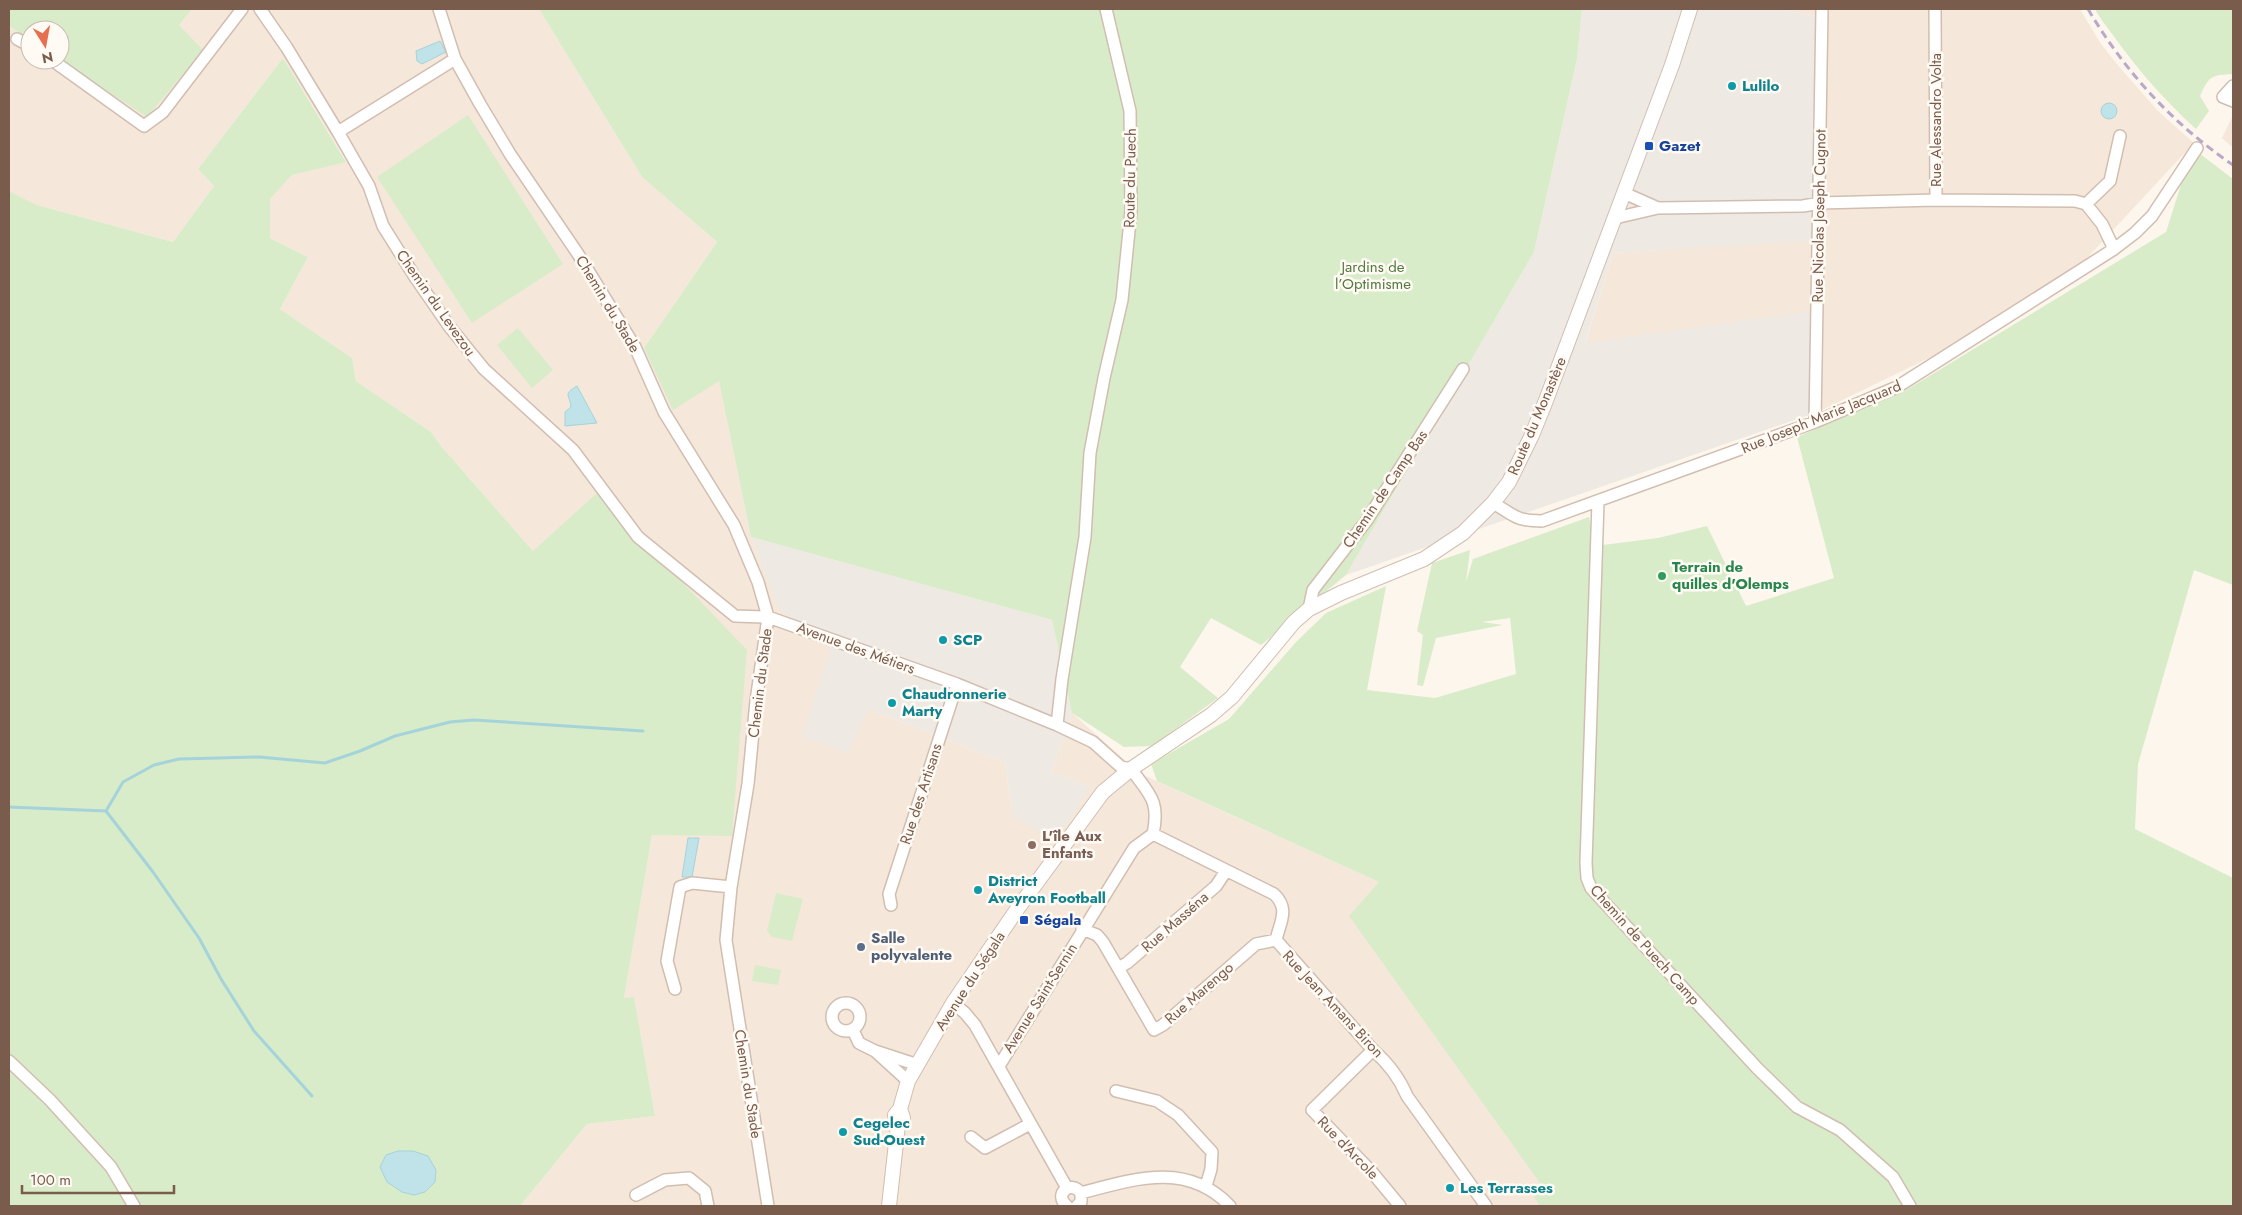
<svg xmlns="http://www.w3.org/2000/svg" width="2242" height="1215" font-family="Jost,sans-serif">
<rect width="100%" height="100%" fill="#fdf6ec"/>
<path fill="#f5e8da" d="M 192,9 L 539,9 L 642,177 L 717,242 L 644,348 L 719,380 L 751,537 L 778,607 L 831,647 L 868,709 L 1005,762 L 1013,816 L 1090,787 L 1051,772 L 1072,713 L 1139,773 L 1379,882 L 1545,1190 L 1533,1196 L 1540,1206 L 520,1206 L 587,1124 L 655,1116 L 634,998 L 624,998 L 652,835 L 732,835 L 533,551 L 441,446 L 431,432 L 356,381 L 352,358 L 280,309 L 308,257 L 270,238 L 270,199 L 292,175 L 346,161 L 283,58 L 198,169 L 214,186 L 173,242 L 37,205 L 9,191 L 9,26 L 30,40 L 30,60 L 60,60 L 179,25 Z
M 1778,9 L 2080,9 L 2101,44 L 2121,69 L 2159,112 L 2194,143 L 2087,258 L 1935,355 L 1818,412 L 1585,344 L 1613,253 L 1814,240 L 1816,16 Z
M 2233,115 L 2233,148 L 2222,138 Z"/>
<path fill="#efe9e4" d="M 1582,9 L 1778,9 L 1816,16 L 1814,241 L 1613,253 L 1585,343 L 1813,311 L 1818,412 L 1346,575 L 1534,252 L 1577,59 Z
M 751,537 L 1052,620 L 1072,713 L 1051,772 L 1090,787 L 1055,842 L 1013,816 L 1005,762 L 868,709 L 848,753 L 802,737 L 831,647 L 778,608 Z"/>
<path fill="#d8ecc9" d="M 9,9 L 192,9 L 179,25 L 203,50 L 147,117 L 60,60 L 60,30 L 30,30 L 30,40 L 9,26 Z
M 539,9 L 1582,9 L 1577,59 L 1534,252 L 1346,575 L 1261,645 L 1211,618 L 1180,667 L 1218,698 L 1152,746 L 1124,747 L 1072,713 L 1052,620 L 751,537 L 719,381 L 673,410 L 644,348 L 717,242 L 642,177 Z
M 2095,9 L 2233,9 L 2233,74 C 2211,75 2209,76 2200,96 L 2209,111 L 2196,129 C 2165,101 2139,71 2115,38 C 2108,28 2100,19 2095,9 Z
M 283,58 L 346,162 L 292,175 L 270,199 L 270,238 L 308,257 L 280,309 L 352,358 L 356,381 L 431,432 L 441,446 L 533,551 L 597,493 L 747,650 L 732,836 L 652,835 L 624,998 L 634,997 L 655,1116 L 587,1124 L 520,1206 L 9,1206 L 9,191 L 37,205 L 173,242 L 214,186 L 198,169 Z
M 468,115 L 563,264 L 472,323 L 377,177 Z
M 2199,153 L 2233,179 L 2233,585 L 2194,570 L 2138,764 L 2135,829 L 2233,878 L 2233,1206 L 1540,1206 L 1533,1196 L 1545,1190 L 1349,916 L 1379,882 L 1157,781 L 1151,764 L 1229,719 L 1296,642 L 1326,613 L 1386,586 L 1367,690 L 1435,698 L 1516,674 L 1510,618 L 1482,622 L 1503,625 L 1436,638 L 1423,686 L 1417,685 L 1423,635 L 1417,631 L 1432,563 L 1470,550 L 1466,582 L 1473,559 L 1589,517 L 1595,546 L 1658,538 L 1707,526 L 1746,606 L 1834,578 L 1797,437 L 1903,392 L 2166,232 L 2185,172 Z
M 518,328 L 553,370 L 532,388 L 497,345 Z
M 776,893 L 803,899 L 792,941 L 772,937 L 767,931 Z
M 755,965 L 781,970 L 778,985 L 752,981 Z"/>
<path fill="#bfe3e8" stroke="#a5d3da" d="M 440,41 L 446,52 L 422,64 L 417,61 L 416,51 Z
M2101 111a8 8 0 1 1 16 0a8 8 0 1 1-16 0Z
M 577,386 L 597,423 L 565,426 L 565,412 L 571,407 C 570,394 562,395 577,386 Z
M 688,838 L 699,838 L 692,877 L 682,877 Z
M 398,1151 L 413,1151 L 428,1156 L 436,1170 L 435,1182 L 425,1192 L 414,1195 L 402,1192 L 387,1182 L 380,1167 L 386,1155 Z"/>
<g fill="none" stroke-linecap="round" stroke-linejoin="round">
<path stroke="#a5d3da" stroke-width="3" d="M 9,807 L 106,811 L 153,872 L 199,938 L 221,979 L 254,1031 L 312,1096
M 106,811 L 123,782 L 154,765 L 179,759 L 259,757 L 325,763 L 360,751 L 395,736 L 450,722 L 474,720 L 643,731"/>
<g stroke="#d1beb0" stroke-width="14">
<path id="minor" d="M 260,9 L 287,48 L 338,132 L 369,186 L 383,226 L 415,277 L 449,326 L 484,369 L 573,450 L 638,537 L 735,616 L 768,617 L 957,684 L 1057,725 L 1093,742 L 1121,767 L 1131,769 C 1150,795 1160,801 1153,834 L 1274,894 C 1290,909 1280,922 1276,940 L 1373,1050 C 1388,1063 1399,1077 1407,1096 L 1486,1206
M 439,9 L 455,59 L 480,104 L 510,154 L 578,254 L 635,347 L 664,412 L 734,525 L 758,582 L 768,617 L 756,701 L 748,784 L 731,887 L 726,940 L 768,1206
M 1935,9 L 1936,200
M 17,39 L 30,46
M 52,60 L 144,126 L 163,112 L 242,9
M 2233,86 L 2223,97 L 2233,101
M 338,132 L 455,59
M 1624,193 L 1658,208
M 2086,204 L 2110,181 L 2120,136
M 1615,218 L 1658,208 L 1803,206 L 1820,203 L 1936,200 L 2075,201 L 2086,204 L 2102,224 L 2114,249
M 1815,422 L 1822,9
M 1598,502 L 1586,863 L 1587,878 L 1591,888 L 1757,1068 L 1797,1107 L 1840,1130 L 1893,1177 L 1910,1206
M 1493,503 C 1514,515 1515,521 1542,521 L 1815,422 L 1897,387 L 2114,249 L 2135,233 L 2152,216 L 2197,148
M 1309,609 L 1313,590 L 1367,520 L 1463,369
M 1057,725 L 1062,679 L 1085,537 L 1090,453 L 1104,378 L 1122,300 L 1131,211 L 1130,111 L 1106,9
M 891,905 L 889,894 L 957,684
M 1082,929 L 1097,935 L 1103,942 L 1154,1030 L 1163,1025 L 1256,944 L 1276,940
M 1118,968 L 1127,963 L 1216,886 L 1226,871
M 675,989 L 667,961 L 680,887 L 692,883 L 731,887
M832 1017a14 14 0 1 1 28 0a14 14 0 1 1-28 0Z
M 953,1003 L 965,1013 L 975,1025 L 1067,1188
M 853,1030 L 859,1043 L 875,1051
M 1373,1050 L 1312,1110 L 1371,1171 L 1400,1206
M 9,1061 L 50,1100 L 111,1167 L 134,1206
M 999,1066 L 1134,848 L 1153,834
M 908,1081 L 875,1051 L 918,1065
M 1116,1091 L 1157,1101 L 1178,1115 L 1212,1152 L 1211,1169 L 1206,1186
M 971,1137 L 985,1148 L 1030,1124
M 1081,1193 C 1134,1179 1187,1161 1230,1206
M 636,1195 L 665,1180 L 689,1178 L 705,1191 L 708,1206
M 1067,1206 C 1053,1195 1070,1179 1081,1193 L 1081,1202 L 1077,1206"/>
</g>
<g stroke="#d1beb0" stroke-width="16">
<path id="tertiary" d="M 900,1109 L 908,1081 L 953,1003 L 1018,908 L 1103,792 L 1131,769 L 1211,715 L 1232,697 L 1294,622 L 1309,609 L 1341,593 L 1424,559 L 1463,533 L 1493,503 L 1509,482 L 1532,435 L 1545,403 L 1672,65 L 1690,9
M 889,1206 L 898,1125 L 903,1118 L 900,1109 L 895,1115 L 898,1125"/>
</g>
<use href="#minor" stroke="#fff" stroke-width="11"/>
<use href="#tertiary" stroke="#fff" stroke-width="14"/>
<path stroke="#b9a8c9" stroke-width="3" stroke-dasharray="8 5" stroke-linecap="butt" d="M 2088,9 C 2125,72 2173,124 2233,165"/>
</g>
<g fill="#0f9aa8" stroke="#fffaf3" stroke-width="2">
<circle cx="1732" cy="86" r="5"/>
<circle cx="943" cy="640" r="5"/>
<circle cx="892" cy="703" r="5"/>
<circle cx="978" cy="890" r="5"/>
<circle cx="843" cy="1132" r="5"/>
<circle cx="1450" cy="1188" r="5"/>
</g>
<g fill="#1a4fb4" stroke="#fffaf3" stroke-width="2">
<rect x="1644" y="141" width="10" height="10" rx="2.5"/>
<rect x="1019" y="915" width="10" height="10" rx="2.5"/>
</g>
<circle fill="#2e9e5b" stroke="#fffaf3" stroke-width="2" cx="1662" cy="576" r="5"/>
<circle fill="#8d6e63" stroke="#fffaf3" stroke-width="2" cx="1032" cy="845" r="5"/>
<circle fill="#5c6f8a" stroke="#fffaf3" stroke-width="2" cx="861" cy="947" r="5"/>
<g text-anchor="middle" stroke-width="5" stroke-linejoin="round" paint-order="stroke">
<g font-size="15" font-weight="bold" fill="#0d838f" stroke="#fffaf3" text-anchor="start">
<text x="1742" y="91">Lulilo</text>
<text x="953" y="645">SCP</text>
<text x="902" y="699">Chaudronnerie<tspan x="902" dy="17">Marty</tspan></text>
<text x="988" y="886">District<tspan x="988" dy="17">Aveyron Football</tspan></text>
<text x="853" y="1128">Cegelec<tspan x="853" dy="17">Sud-Ouest</tspan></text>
<text x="1460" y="1193">Les Terrasses</text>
</g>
<g font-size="15" fill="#7a5c4d" stroke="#fffaf3">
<text transform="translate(1936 120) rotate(-90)" y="5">Rue Alessandro Volta</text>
<text transform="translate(1130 178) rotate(-89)" y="5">Route du Puech</text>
<text transform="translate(1819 216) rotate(-89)" y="5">Rue Nicolas Joseph Cugnot</text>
<text transform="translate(436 303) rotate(55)" y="5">Chemin du Levezou</text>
<text transform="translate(608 304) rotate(59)" y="5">Chemin du Stade</text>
<text transform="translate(1537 416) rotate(-67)" y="5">Route du Monastère</text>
<text transform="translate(1821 417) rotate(-22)" y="5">Rue Joseph Marie Jacquard</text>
<text transform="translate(1385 489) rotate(-56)" y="5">Chemin de Camp Bas</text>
<text transform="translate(856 648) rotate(20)" y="5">Avenue des Métiers</text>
<text transform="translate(760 683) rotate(-83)" y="5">Chemin du Stade</text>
<text transform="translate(921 794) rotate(-72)" y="5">Rue des Artisans</text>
<text transform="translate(1175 922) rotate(-41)" y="5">Rue Masséna</text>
<text transform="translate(1645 945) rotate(48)" y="5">Chemin de Puech Camp</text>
<text transform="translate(970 981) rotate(-57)" y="5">Avenue du Ségala</text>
<text transform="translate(1199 993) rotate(-41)" y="5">Rue Marengo</text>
<text transform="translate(1040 998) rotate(-58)" y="5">Avenue Saint-Sernin</text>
<text transform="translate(1333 1004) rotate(47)" y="5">Rue Jean Amans Biron</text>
<text transform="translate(748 1084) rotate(81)" y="5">Chemin du Stade</text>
<text transform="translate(1348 1148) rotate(46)" y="5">Rue d'Arcole</text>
</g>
<g font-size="15" font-weight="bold" fill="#164399" stroke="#fffaf3" text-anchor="start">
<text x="1659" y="151">Gazet</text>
<text x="1034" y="925">Ségala</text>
</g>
<g font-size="15" fill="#537a41" stroke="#fffaf3">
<text x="1373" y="272">Jardins de<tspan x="1373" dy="17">l’Optimisme</tspan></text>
</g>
<g font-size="15" font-weight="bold" fill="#27864d" stroke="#fffaf3" text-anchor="start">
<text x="1672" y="572">Terrain de<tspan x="1672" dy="17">quilles d'Olemps</tspan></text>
</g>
<g font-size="15" font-weight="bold" fill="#785e54" stroke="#fffaf3" text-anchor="start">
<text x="1042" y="841">L'île Aux<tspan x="1042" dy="17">Enfants</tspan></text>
</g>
<g font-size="15" font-weight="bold" fill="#4e5e75" stroke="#fffaf3" text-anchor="start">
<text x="871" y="943">Salle<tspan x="871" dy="17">polyvalente</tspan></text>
</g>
</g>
<rect width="2242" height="1215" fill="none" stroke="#7a5c4d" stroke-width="20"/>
<g transform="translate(45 45) rotate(169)"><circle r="24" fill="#fffaf3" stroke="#cabbb1"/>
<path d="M0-4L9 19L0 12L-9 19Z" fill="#e76f51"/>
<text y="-8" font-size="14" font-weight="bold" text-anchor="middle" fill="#7a5c4d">N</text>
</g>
<path d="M22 1185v8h152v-8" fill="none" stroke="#7a5c4d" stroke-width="2.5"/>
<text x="30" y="1185" font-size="15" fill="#7a5c4d" stroke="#fffaf3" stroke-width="4" paint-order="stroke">100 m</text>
</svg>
